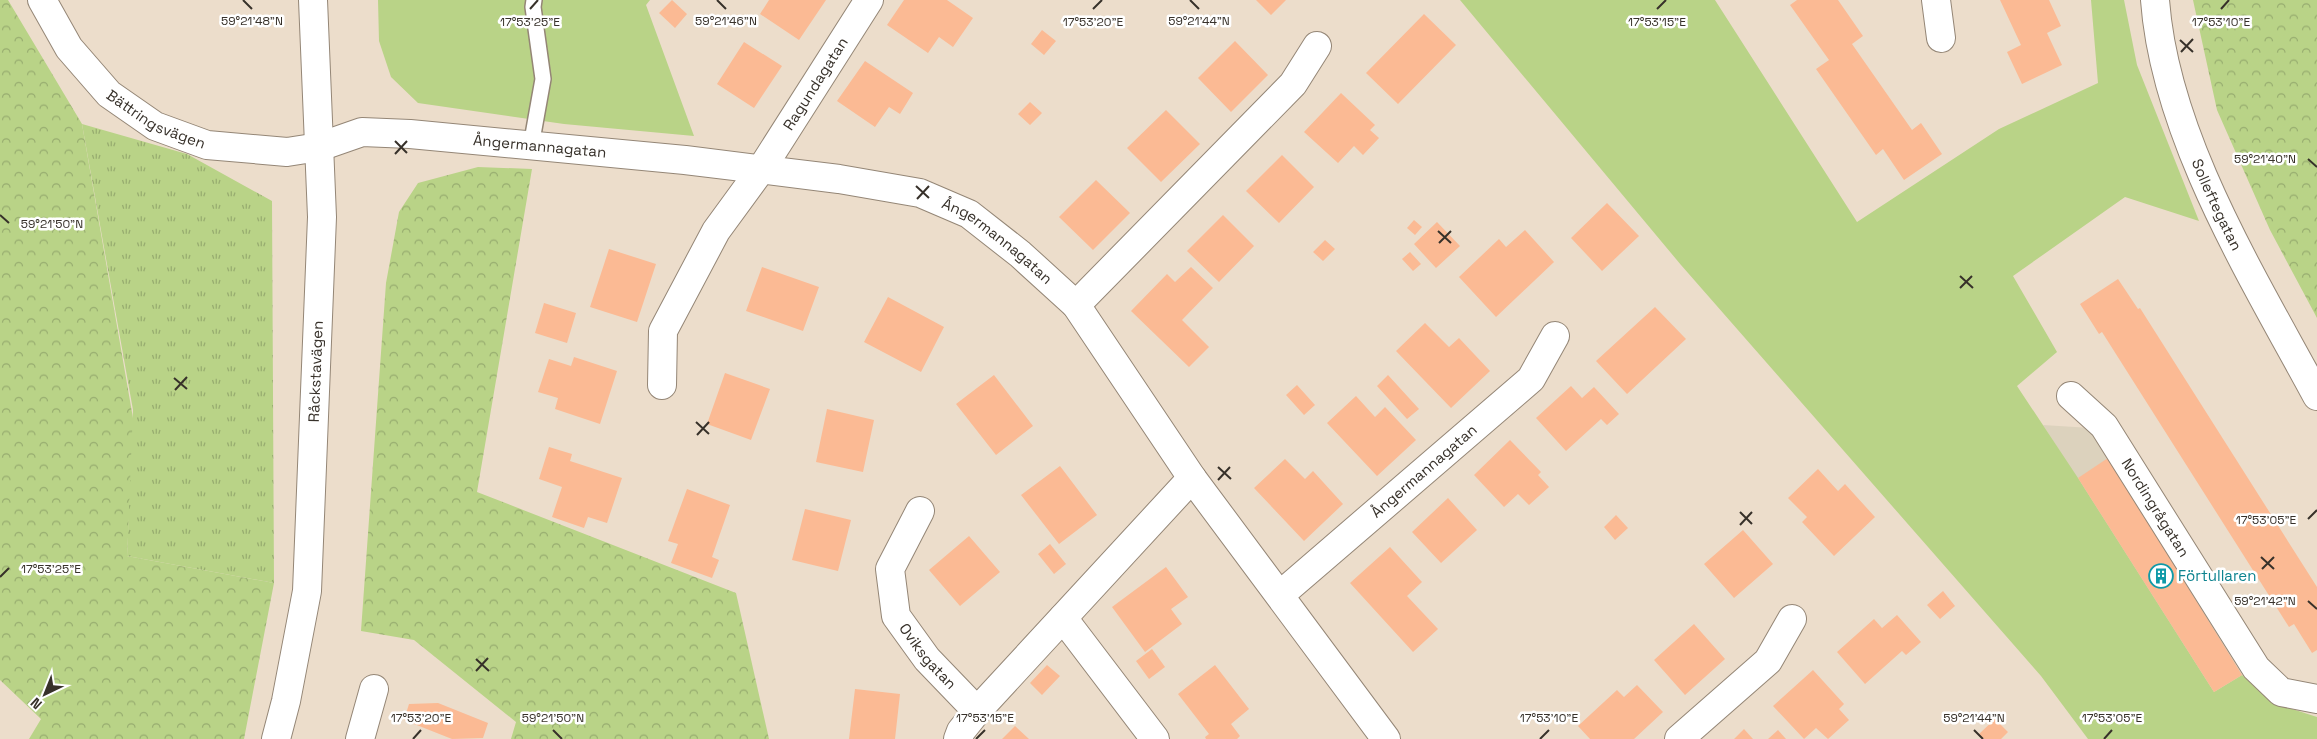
<svg xmlns="http://www.w3.org/2000/svg" width="2317" height="739" font-family="'Space Grotesk',sans-serif">
<defs>
<pattern id="forest-crowns" width="20" height="18" patternUnits="userSpaceOnUse" patternTransform="scale(1.25)"><rect width="20" height="18" fill="#b9d387"/><path d="M2 6a3 3 0 1 1 6 0M12 15a3 3 0 1 1 6 0" fill="none" stroke="#97ac6f"/></pattern>
<pattern id="park-tufts" width="24" height="20" patternUnits="userSpaceOnUse" patternTransform="scale(1.25)"><rect width="24" height="20" fill="#b9d387"/><path d="M3 7l-1-3M5 7V3M7 7l1-3M15 17l-1-3M17 17v-4M19 17l1-3" fill="none" stroke="#97ac6f"/></pattern>
</defs>
<rect width="100%" height="100%" fill="#ecddcb"/>
<path fill="#dcd2bd" d="M 2043,425 L 2091,428 L 2242,675 L 2214,692 Z"/>
<path fill="#b9d387" d="M 378,0 L 650,0 L 646,5 L 694,136 L 564,124 L 418,103 L 391,77 L 379,41 Z
M 1460,0 L 1715,0 L 1857,222 L 1999,129 L 2098,83 L 2091,0 L 2124,0 L 2137,65 L 2199,221 L 2125,197 L 2013,276 L 2057,352 L 2017,386 L 2078,478 L 2214,692 L 2242,675 L 2274,703 L 2317,717 L 2317,739 L 2088,739 L 2041,676 L 1681,265 Z"/>
<path fill="url(#forest-crowns)" d="M 0,0 L 8,0 L 82,124 L 134,424 L 127,556 L 274,583 L 244,739 L 29,739 L 41,719 L 0,680 Z
M 2193,0 L 2317,0 L 2317,318 L 2270,230 L 2217,110 Z
M 478,167 L 532,169 L 477,492 L 736,593 L 769,739 L 511,739 L 516,722 L 414,640 L 361,631 L 386,283 L 399,212 L 418,183 Z"/>
<path fill="url(#park-tufts)" d="M 82,124 L 187,154 L 272,201 L 274,583 L 127,556 L 133,410 Z"/>
<path fill="#fbba94" d="M 672,0 L 687,14 L 675,28 L 659,13 Z
M 769,0 L 826,0 L 799,40 L 760,14 Z
M 904,0 L 947,0 L 973,18 L 953,47 L 939,37 L 928,53 L 887,25 Z
M 1256,0 L 1286,0 L 1271,15 Z
M 1797,0 L 1838,0 L 1863,36 L 1852,44 L 1912,130 L 1921,123 L 1942,154 L 1904,180 L 1883,149 L 1876,155 L 1816,69 L 1829,60 L 1790,5 Z
M 2000,0 L 2049,0 L 2061,26 L 2047,33 L 2062,65 L 2022,84 L 2007,52 L 2021,45 Z
M 1424,14 L 1456,45 L 1398,104 L 1366,73 Z
M 1042,30 L 1056,41 L 1044,55 L 1031,44 Z
M 1235,41 L 1268,75 L 1231,112 L 1198,78 Z
M 744,42 L 782,66 L 754,108 L 717,84 Z
M 865,61 L 913,93 L 900,114 L 889,107 L 875,127 L 837,101 Z
M 1341,93 L 1375,125 L 1370,130 L 1379,138 L 1363,155 L 1354,146 L 1338,163 L 1304,132 Z
M 1030,102 L 1042,113 L 1030,125 L 1018,114 Z
M 1166,110 L 1200,144 L 1161,182 L 1127,148 Z
M 1282,155 L 1314,187 L 1279,223 L 1246,191 Z
M 1096,180 L 1130,213 L 1093,250 L 1059,217 Z
M 1607,203 L 1639,236 L 1602,271 L 1571,238 Z
M 1223,215 L 1254,246 L 1219,282 L 1187,251 Z
M 1414,220 L 1422,227 L 1415,235 L 1407,228 Z
M 1437,222 L 1460,246 L 1436,268 L 1414,244 Z
M 1525,230 L 1554,262 L 1496,317 L 1459,277 L 1499,239 L 1506,247 Z
M 1325,240 L 1335,249 L 1323,261 L 1313,252 Z
M 609,249 L 656,264 L 637,322 L 590,307 Z
M 1410,252 L 1421,264 L 1413,271 L 1402,259 Z
M 762,267 L 819,287 L 803,331 L 746,311 Z
M 1191,267 L 1213,288 L 1182,320 L 1209,347 L 1189,367 L 1131,311 L 1167,274 L 1175,282 Z
M 2118,279 L 2138,309 L 2140,308 L 2317,587 L 2317,650 L 2312,653 L 2294,624 L 2289,627 L 2102,332 L 2099,334 L 2080,304 Z
M 888,297 L 944,327 L 921,372 L 864,342 Z
M 544,303 L 576,313 L 567,343 L 535,333 Z
M 1655,307 L 1686,339 L 1627,394 L 1596,361 Z
M 1425,323 L 1449,347 L 1459,338 L 1490,371 L 1451,408 L 1396,351 Z
M 574,357 L 617,371 L 600,424 L 555,409 L 558,398 L 538,392 L 549,359 L 571,366 Z
M 725,373 L 770,389 L 751,440 L 707,424 Z
M 994,375 L 1033,426 L 996,455 L 956,404 Z
M 1388,375 L 1419,409 L 1407,419 L 1377,386 Z
M 1297,385 L 1315,405 L 1304,415 L 1286,395 Z
M 1571,386 L 1582,398 L 1594,387 L 1619,414 L 1607,425 L 1601,419 L 1566,451 L 1536,418 Z
M 1356,396 L 1375,417 L 1385,407 L 1416,440 L 1377,476 L 1327,423 Z
M 827,409 L 874,420 L 863,472 L 816,462 Z
M 1510,440 L 1541,472 L 1538,475 L 1549,487 L 1529,505 L 1518,494 L 1504,507 L 1474,475 Z
M 549,447 L 572,454 L 570,461 L 622,478 L 607,523 L 588,517 L 584,528 L 552,517 L 562,487 L 539,479 Z
M 2108,458 L 2242,675 L 2214,692 L 2078,478 Z
M 1285,459 L 1305,479 L 1313,471 L 1343,504 L 1304,541 L 1254,488 Z
M 1060,466 L 1097,515 L 1059,544 L 1021,495 Z
M 1818,469 L 1838,491 L 1845,484 L 1875,517 L 1834,556 L 1802,522 L 1807,517 L 1788,498 Z
M 687,489 L 730,505 L 712,557 L 719,560 L 712,578 L 671,563 L 678,544 L 668,541 Z
M 1448,498 L 1477,530 L 1441,563 L 1412,532 Z
M 805,509 L 851,520 L 838,571 L 792,560 Z
M 1616,515 L 1628,528 L 1615,540 L 1604,527 Z
M 1743,530 L 1773,564 L 1734,598 L 1704,564 Z
M 969,536 L 1000,572 L 960,606 L 929,570 Z
M 1050,544 L 1066,564 L 1054,574 L 1038,554 Z
M 1390,547 L 1422,582 L 1407,596 L 1438,629 L 1413,652 L 1350,583 Z
M 1166,567 L 1188,597 L 1171,609 L 1182,624 L 1145,652 L 1112,607 Z
M 1943,591 L 1955,606 L 1940,619 L 1927,605 Z
M 1897,615 L 1921,642 L 1906,655 L 1902,651 L 1865,684 L 1837,652 L 1874,619 L 1882,628 Z
M 1694,624 L 1725,659 L 1685,695 L 1654,660 Z
M 1152,649 L 1165,667 L 1149,679 L 1136,661 Z
M 1047,665 L 1060,676 L 1042,695 L 1030,683 Z
M 1215,665 L 1249,709 L 1231,724 L 1240,736 L 1237,739 L 1206,739 L 1205,737 L 1209,734 L 1178,694 Z
M 1813,670 L 1844,704 L 1839,709 L 1849,720 L 1828,739 L 1816,728 L 1804,739 L 1773,706 Z
M 1637,685 L 1663,712 L 1634,739 L 1590,739 L 1578,726 L 1617,690 L 1624,697 Z
M 855,689 L 900,694 L 895,739 L 849,739 Z
M 438,703 L 488,723 L 483,738 L 452,739 L 404,720 L 409,704 Z
M 1995,719 L 2008,732 L 2001,739 L 1984,739 L 1979,734 Z
M 1015,726 L 1029,739 L 1002,739 Z
M 1744,729 L 1753,739 L 1734,739 Z
M 1778,730 L 1786,739 L 1768,739 Z"/>
<g fill="none" stroke-linecap="round" stroke-linejoin="round">
<g stroke="#948676" stroke-width="18">
<path id="service" d="M 531,146 L 543,79 L 533,7 L 534,0"/>
</g>
<g stroke="#948676" stroke-width="30">
<g id="minor">
<path id="s1" d="M 42,0 L 69,48 L 109,94 L 155,126 L 207,145 L 287,152 L 319,147 L 362,132 L 410,134 L 685,160 L 839,179 L 920,193 L 969,214 L 1020,254 L 1076,305 L 1192,478 L 1386,739"/>
<path d="M 1936,0 L 1941,38"/>
<path id="s2" d="M 2155,0 C 2165,137 2253,277 2317,396"/>
<path d="M 1076,305 L 1293,84 L 1317,46"/>
<path id="s3" d="M 662,385 L 663,331 L 716,231 L 762,168 L 869,0"/>
<path id="s4" d="M 2071,396 L 2104,426 L 2256,668 L 2281,692 L 2317,699"/>
<path id="s5" d="M 920,511 L 890,569 L 896,616 L 927,659 L 977,711"/>
<path id="s6" d="M 1280,595 L 1531,379 L 1555,336"/>
<path d="M 1063,618 L 1155,739"/>
<path id="s7" d="M 276,739 L 286,701 L 307,591 L 322,217 L 313,0"/>
<path d="M 360,739 L 374,689"/>
<path d="M 958,739 L 961,731 L 977,711 L 1192,478"/>
<path d="M 1679,739 L 1768,661 L 1792,619"/>
</g>
</g>
<use href="#service" stroke="#fff" stroke-width="15"/>
<use href="#minor" stroke="#fff" stroke-width="28"/>
</g>
<path fill="none" stroke="#37312a" stroke-width="2" d="M 243,0 L 252,9M 717,0 L 726,9M 1190,0 L 1199,9M 530,9 L 538,0M 1093,9 L 1102,0M 1657,9 L 1666,0M 2221,9 L 2229,0M 2180,40 L 2193,52M 2181,52 L 2193,39M 395,141 L 407,153M 395,154 L 407,141M 2308,159 L 2317,167M 916,186 L 929,198M 917,199 L 929,186M 0,215 L 9,223M 1438,231 L 1451,243M 1439,243 L 1451,231M 1960,276 L 1973,288M 1960,288 L 1972,276M 174,378 L 187,389M 175,390 L 187,377M 696,422 L 709,434M 697,435 L 709,422M 1218,467 L 1231,479M 1218,480 L 1230,467M 1740,512 L 1752,524M 2308,519 L 2317,510M 1740,525 L 1752,512M 2261,557 L 2274,569M 2262,569 L 2274,557M 0,577 L 9,568M 2308,601 L 2317,609M 476,659 L 489,671M 476,671 L 488,658M 553,730 L 562,739M 1974,730 L 1983,739M 413,739 L 421,730M 976,739 L 985,730M 1540,739 L 1549,730M 2104,739 L 2112,730"/>
<defs>
<g id="building-ring" transform="scale(1.25)"><circle r="9.5" fill="#fff" stroke="#0f9aa8" stroke-width="1.5"/><path d="M-4-6H4V6H1V3H-1V6H-4ZM-2.5-4.3h1.7v1.8h-1.7ZM.8-4.3h1.7v1.8H.8ZM-2.5-1h1.7V.8h-1.7ZM.8-1h1.7V.8H.8Z" fill="#0f9aa8"/></g>
</defs>
<g fill-rule="evenodd">
<use href="#building-ring" x="2161" y="576"/>
</g>
<g text-anchor="middle" stroke-width="5" stroke-linejoin="round" paint-order="stroke">
<g font-size="15" fill="#37312a" stroke="#fff">
<text dy="5" stroke="none"><textPath href="#s3" startOffset="345">Ragundagatan</textPath></text>
<text dy="5" stroke="none"><textPath href="#s1" startOffset="170">Bättringsvägen</textPath></text>
<text dy="5" stroke="none"><textPath href="#s1" startOffset="564">Ångermannagatan</textPath></text>
<text dy="5" stroke="none"><textPath href="#s2" startOffset="215">Solleftegatan</textPath></text>
<text dy="5" stroke="none"><textPath href="#s1" startOffset="1039">Ångermannagatan</textPath></text>
<text dy="5" stroke="none"><textPath href="#s7" startOffset="371">Råckstavägen</textPath></text>
<text dy="5" stroke="none"><textPath href="#s6" startOffset="190">Ångermannagatan</textPath></text>
<text dy="5" stroke="none"><textPath href="#s4" startOffset="141">Nordingrågatan</textPath></text>
<text dy="5" stroke="none"><textPath href="#s5" startOffset="164">Oviksgatan</textPath></text>
</g>
<g font-size="15" fill="#0d838f" stroke="#fff" text-anchor="start">
<text x="2178" y="581">Förtullaren</text>
</g>
</g>
<g font-size="12" text-anchor="middle" fill="#37312a" stroke="#fff" stroke-width="5" stroke-linejoin="round" paint-order="stroke">
<text x="252" y="25">59°21'48"N</text>
<text x="726" y="25">59°21'46"N</text>
<text x="1199" y="25">59°21'44"N</text>
<text x="1093" y="26">17°53'20"E</text>
<text x="530" y="26">17°53'25"E</text>
<text x="1657" y="26">17°53'15"E</text>
<text x="2221" y="26">17°53'10"E</text>
<text x="2265" y="163">59°21'40"N</text>
<text x="52" y="228">59°21'50"N</text>
<text x="2266" y="524">17°53'05"E</text>
<text x="51" y="573">17°53'25"E</text>
<text x="2265" y="605">59°21'42"N</text>
<text x="421" y="722">17°53'20"E</text>
<text x="985" y="722">17°53'15"E</text>
<text x="1549" y="722">17°53'10"E</text>
<text x="2112" y="722">17°53'05"E</text>
<text x="553" y="722">59°21'50"N</text>
<text x="1974" y="722">59°21'44"N</text>
</g>
<g transform="translate(45 694) rotate(223)" stroke="#ffffff" stroke-width="4" paint-order="stroke">
<path d="M0-4L9 19L0 12L-9 19Z" fill="#37312a"/>
<text y="-8" font-size="14" font-weight="bold" text-anchor="middle" fill="#37312a">N</text>
</g>
</svg>
